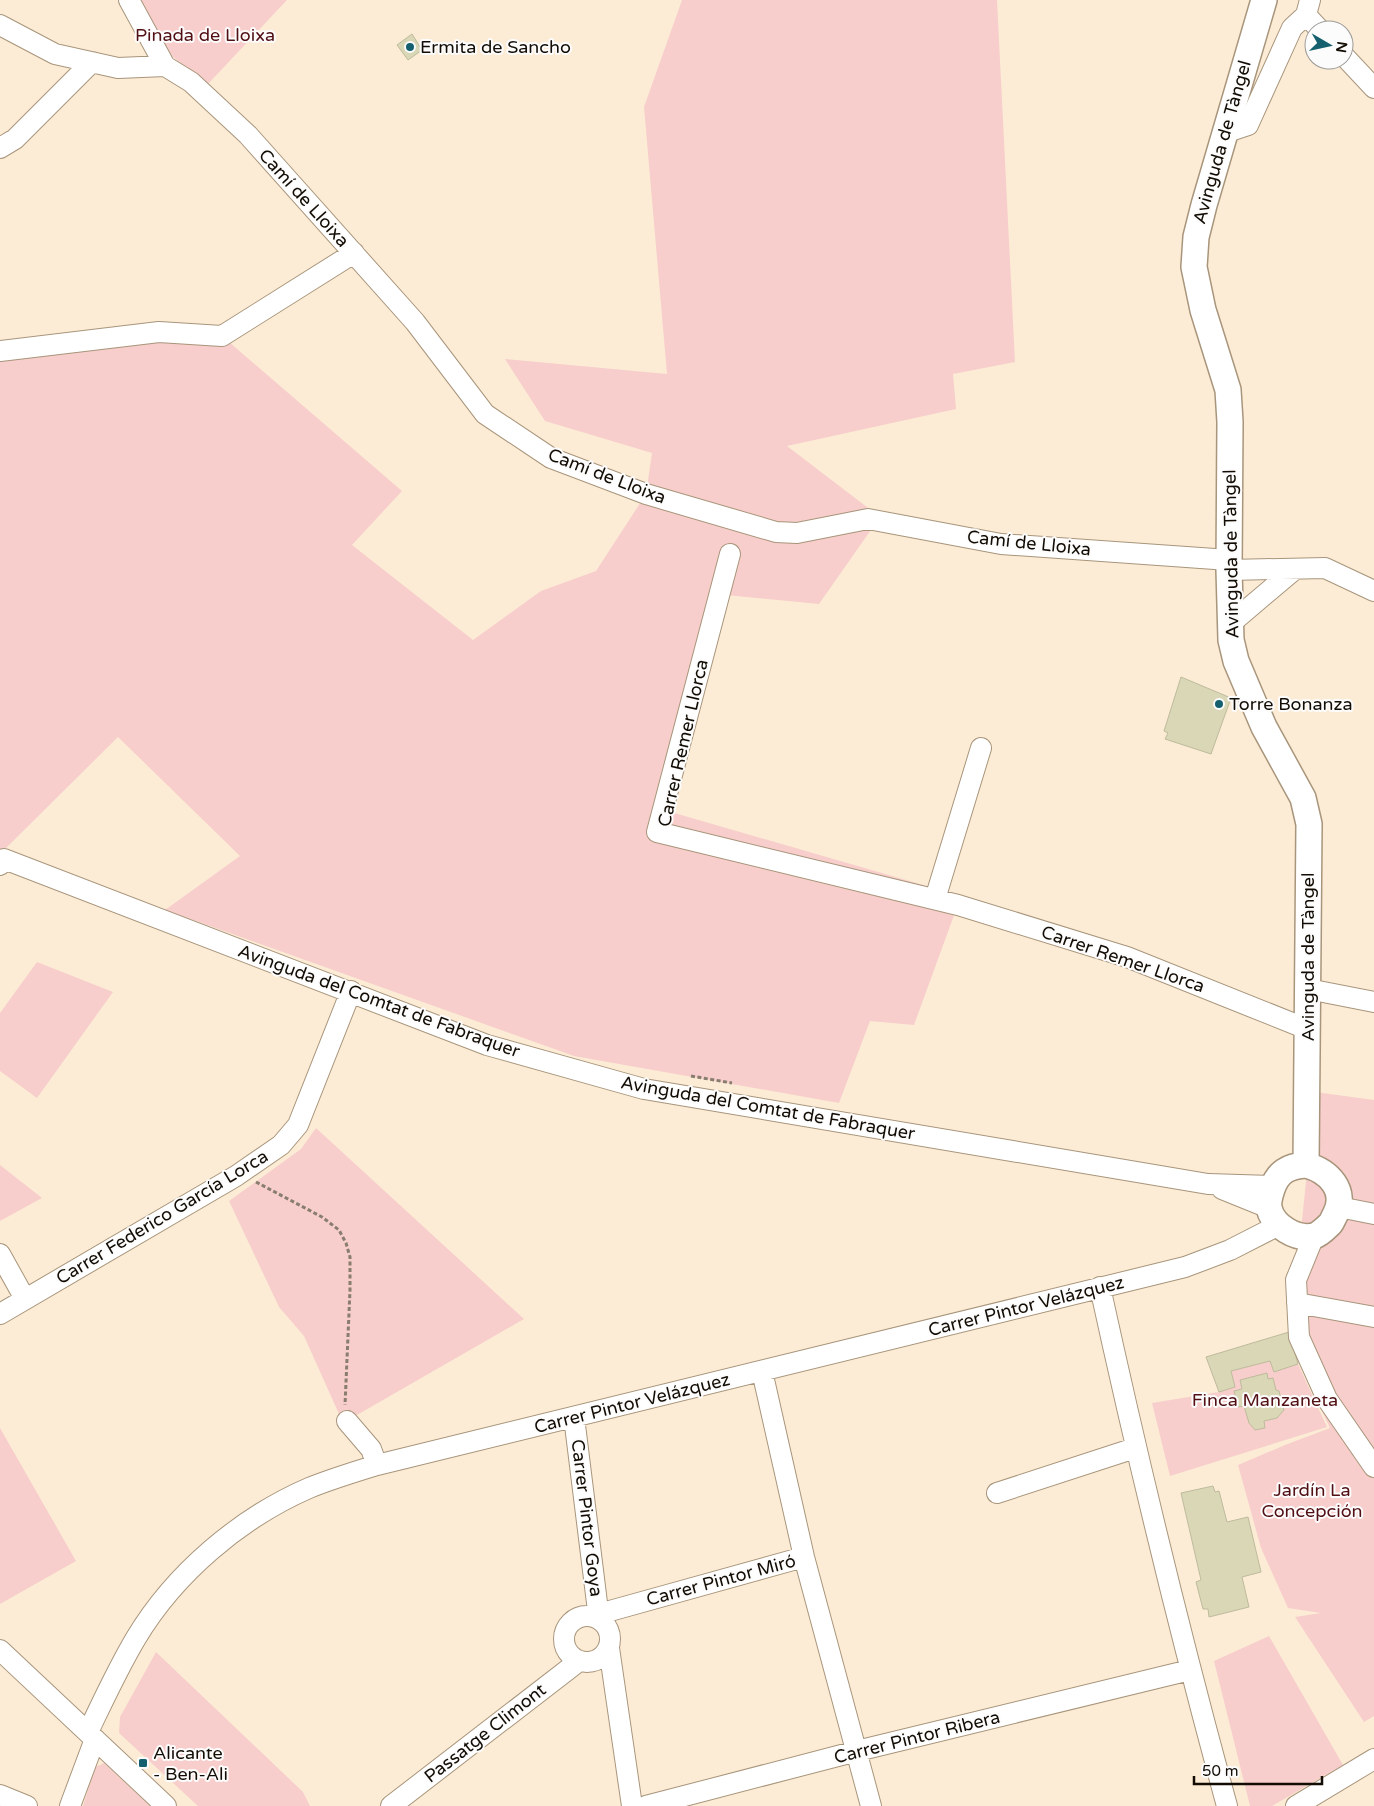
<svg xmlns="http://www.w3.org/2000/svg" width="1374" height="1806" font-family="'Varela Round',sans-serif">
<rect width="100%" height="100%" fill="#fcecd6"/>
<path fill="#f7cecb" d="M 131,0 L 287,0 L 208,84 L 173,57 Z
M 682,0 L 997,0 L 1015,362 L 953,374 L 956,409 L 787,446 L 880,517 L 819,604 L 726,595 L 671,812 L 961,896 L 914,1025 L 870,1021 L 839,1103 L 574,1056 L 165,910 L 240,856 L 118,737 L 0,854 L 0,351 L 222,336 L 402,491 L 352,545 L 473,640 L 541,591 L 596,571 L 646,494 L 652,453 L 545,421 L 505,359 L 667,374 L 644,107 Z
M 37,962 L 113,992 L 37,1098 L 0,1071 L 0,1013 Z
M 1315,1092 L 1374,1100 L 1374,1716 L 1364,1722 L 1295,1617 L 1321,1613 L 1288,1608 L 1261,1548 L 1238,1465 L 1285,1445 L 1330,1428 L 1306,1377 L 1297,1303 L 1296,1280 Z
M 316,1128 L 524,1319 L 343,1423 L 304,1336 L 279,1307 L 229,1201 L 301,1149 Z
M 0,1165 L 42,1198 L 0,1221 Z
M 1289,1332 L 1298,1364 L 1327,1427 L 1170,1476 L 1152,1403 L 1219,1392 L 1206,1357 Z
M 0,1428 L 76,1561 L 0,1604 Z
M 1269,1636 L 1343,1765 L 1272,1806 L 1250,1806 L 1214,1661 Z
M 156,1652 L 303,1792 L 310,1806 L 198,1806 L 119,1733 L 120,1717 Z
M 104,1763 L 150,1806 L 83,1806 L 95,1767 Z"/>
<path fill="#dad7b7" stroke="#bebb9c" d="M 412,34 L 422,50 L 408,60 L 397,45 Z
M 1181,677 L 1231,698 L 1211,754 L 1165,739 L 1168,733 L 1164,731 Z
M 1289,1332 L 1298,1364 L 1274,1372 L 1270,1361 L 1231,1371 L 1235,1387 L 1219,1392 L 1206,1357 Z
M 1267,1373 L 1268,1379 L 1273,1378 L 1276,1390 L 1279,1391 L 1284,1410 L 1277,1418 L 1264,1421 L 1265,1428 L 1255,1430 L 1249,1423 L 1244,1406 L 1238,1407 L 1234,1391 L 1242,1389 L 1240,1380 Z
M 1213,1486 L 1215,1492 L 1219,1491 L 1227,1522 L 1248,1517 L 1261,1572 L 1242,1577 L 1249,1607 L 1209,1617 L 1208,1609 L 1203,1609 L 1196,1582 L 1201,1580 L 1181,1493 Z"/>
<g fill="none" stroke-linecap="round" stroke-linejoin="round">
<g stroke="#a8957b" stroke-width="22">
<path id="minor" d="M 129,0 L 165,66
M 1306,15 L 1320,30
M 0,25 L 55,54 L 118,68 L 165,66 L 191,82 L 248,135 L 415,322 L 485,414 L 551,458 L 646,494 L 776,532 L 797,533 L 868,519 L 1001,544 L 1229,560
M 1344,56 L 1374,88
M 1224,133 L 1248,125 L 1292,28 L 1306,15 L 1310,0
M 0,148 L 15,139 L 92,62
M 0,351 L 159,332 L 222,336 L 354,253
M 730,554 L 657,832 L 958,905 L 1127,957 L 1307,1029
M 1229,570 L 1325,568 L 1374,591
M 1230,624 L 1295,569
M 0,865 L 4,859 L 487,1045 L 644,1089 L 1208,1184 L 1273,1186
M 935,899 L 981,748
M 1308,989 L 1374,1002
M 1222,1189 L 1269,1208
M 1339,1207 L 1374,1214
M 1314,1236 L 1296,1280 L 1299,1337 L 1327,1399 L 1374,1467
M 0,1254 L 25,1299
M 1100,1287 C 1138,1461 1180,1634 1227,1806
M 1297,1303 L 1374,1317
M 0,1314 L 236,1176 L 281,1145 L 298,1125 L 351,991
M 762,1371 L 804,1557 L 871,1806
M 574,1417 L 599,1619
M 347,1421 L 371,1449 L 377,1465
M 997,1493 L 1135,1448
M 599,1614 L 804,1557
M564 1639a23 23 0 1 1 46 0a23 23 0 1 1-46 0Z
M 609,1648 L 632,1806
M 0,1650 L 166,1806
M 88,1732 C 103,1701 118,1668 136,1638 C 175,1573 240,1518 309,1488 C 331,1479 354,1472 377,1465 L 1185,1267 L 1230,1250 L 1279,1225
M 0,1795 L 27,1806
M 70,1806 L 95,1739
M 391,1806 L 579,1661
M 646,1806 L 857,1751 L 1190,1670
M 1296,1806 L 1374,1759"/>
</g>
<g stroke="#a8957b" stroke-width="28">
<path id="major" d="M 1264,0 L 1204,205 L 1196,237 L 1194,267 L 1203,310 L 1228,390 L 1230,422 L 1229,570 L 1231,640 L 1236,661 L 1264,727 L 1303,798 L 1309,824 L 1306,1165
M 1306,1165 C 1329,1171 1348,1191 1335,1215 C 1333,1218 1332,1223 1329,1225 C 1326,1228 1318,1235 1314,1236 C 1296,1240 1273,1226 1269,1208 C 1268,1202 1270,1195 1272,1189 C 1278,1172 1288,1166 1306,1165 Z"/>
</g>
<path stroke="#887d6e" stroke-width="3" stroke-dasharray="4 2.5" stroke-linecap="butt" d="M 691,1076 L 732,1083
M 256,1182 L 322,1217 L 339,1230 L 346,1243 L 350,1257 L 350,1290 L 345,1405"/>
<use href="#minor" stroke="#fff" stroke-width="20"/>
<use href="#major" stroke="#fff" stroke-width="25"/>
</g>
<g fill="#15606e" stroke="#fcfcfc" stroke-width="2">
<circle cx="410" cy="47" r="5"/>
<circle cx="1219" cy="704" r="5"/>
<rect x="138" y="1758" width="10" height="10" rx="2.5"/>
</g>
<g text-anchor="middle" stroke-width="4" stroke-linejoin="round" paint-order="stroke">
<g font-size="18" fill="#510f13" stroke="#fcfcfc">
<text x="205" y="41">Pinada de Lloixa</text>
<text x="1265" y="1406">Finca Manzaneta</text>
<text x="1312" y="1496">Jardín La<tspan x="1312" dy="21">Concepción</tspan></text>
</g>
<g font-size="18" fill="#120c04" stroke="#fcfcfc" text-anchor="start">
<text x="420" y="53">Ermita de Sancho</text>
<text x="1229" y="710">Torre Bonanza</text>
<text x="153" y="1759">Alicante<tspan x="153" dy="21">- Ben-Ali</tspan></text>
</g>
<g font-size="18" fill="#120c04" stroke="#fcfcfc">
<text transform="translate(1222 142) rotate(-74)" y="6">Avinguda de Tàngel</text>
<text transform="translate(304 198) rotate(48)" y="6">Camí de Lloixa</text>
<text transform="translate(607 476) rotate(21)" y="6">Camí de Lloixa</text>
<text transform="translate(1029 543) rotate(6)" y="6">Camí de Lloixa</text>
<text transform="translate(1231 554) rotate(-91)" y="6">Avinguda de Tàngel</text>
<text transform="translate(683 743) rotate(-77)" y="6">Carrer Remer Llorca</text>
<text transform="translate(1308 957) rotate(-90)" y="6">Avinguda de Tàngel</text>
<text transform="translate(1123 959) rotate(19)" y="6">Carrer Remer Llorca</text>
<text transform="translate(379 1001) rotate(20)" y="6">Avinguda del Comtat de Fabraquer</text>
<text transform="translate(768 1108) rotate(10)" y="6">Avinguda del Comtat de Fabraquer</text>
<text transform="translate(162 1217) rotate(-31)" y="6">Carrer Federico García Lorca</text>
<text transform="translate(1026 1306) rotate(-14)" y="6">Carrer Pintor Velázquez</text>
<text transform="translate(632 1403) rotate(-14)" y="6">Carrer Pintor Velázquez</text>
<text transform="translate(587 1518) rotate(83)" y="6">Carrer Pintor Goya</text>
<text transform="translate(721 1580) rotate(-15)" y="6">Carrer Pintor Miró</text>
<text transform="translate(485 1733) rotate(-38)" y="6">Passatge Climont</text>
<text transform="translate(917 1737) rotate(-14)" y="6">Carrer Pintor Ribera</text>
</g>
</g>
<g transform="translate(1329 45) rotate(99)"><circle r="24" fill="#fcfcfc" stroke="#9e9c99"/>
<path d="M0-4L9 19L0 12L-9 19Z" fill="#15606e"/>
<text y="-8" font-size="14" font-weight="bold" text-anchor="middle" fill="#120c04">N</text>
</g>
<path d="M1194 1776v8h128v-8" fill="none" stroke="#120c04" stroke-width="2.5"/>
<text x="1202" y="1776" font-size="15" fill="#120c04" stroke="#fcfcfc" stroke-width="4" paint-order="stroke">50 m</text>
</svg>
